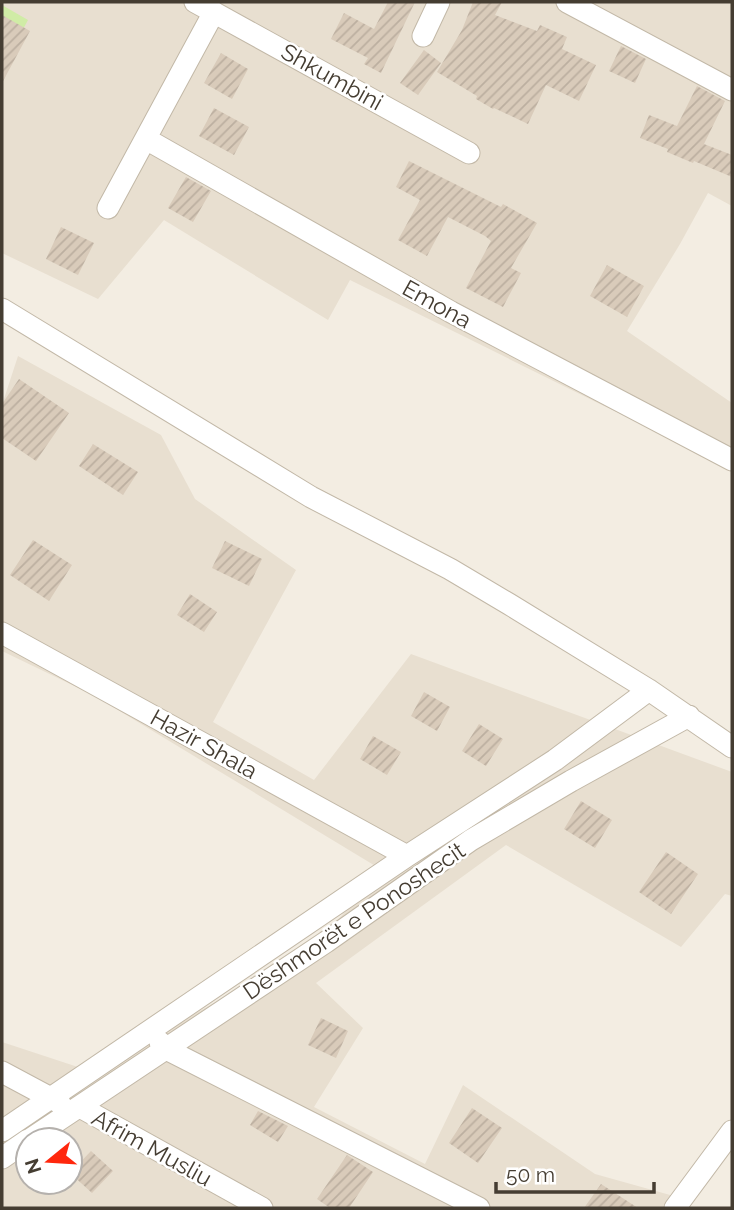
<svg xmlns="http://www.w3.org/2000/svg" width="734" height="1210" font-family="Raleway,sans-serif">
<defs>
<pattern id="building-hatch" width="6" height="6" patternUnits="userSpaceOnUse" patternTransform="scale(1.75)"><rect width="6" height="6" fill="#d9cbba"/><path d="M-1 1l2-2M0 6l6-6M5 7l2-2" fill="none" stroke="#bcafa0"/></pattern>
</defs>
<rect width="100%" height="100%" fill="#f3ede2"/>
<path fill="#e8dfd0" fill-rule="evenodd" d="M 2,2 L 732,2 L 732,206 L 708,193 L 680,244 L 627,331 L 732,403 L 732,466 L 604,406 L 350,280 L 328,320 L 164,220 L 98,299 L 2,253 Z
M 18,356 L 161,435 L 195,499 L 296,570 L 213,722 L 314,780 L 411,654 L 732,772 L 732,896 L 725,894 L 681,947 L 506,845 L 316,983 L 363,1028 L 314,1107 L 425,1164 L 463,1085 L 595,1174 L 688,1200 L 691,1208 L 2,1208 L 2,1042 L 90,1071 L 311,950 L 382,870 L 95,696 L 2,651 L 2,405 ZM 28,1140 L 70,1140 L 70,1182 L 28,1182 Z"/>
<path fill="#d0eca6" d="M 2,5 L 28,20 L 2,68 Z"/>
<path fill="url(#building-hatch)" d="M 388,2 L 415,2 L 381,73 L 364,64 L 368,58 L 331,39 L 344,13 L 374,29 Z
M 473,2 L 502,2 L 495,15 L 537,31 L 540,25 L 567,37 L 562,49 L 596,65 L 579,101 L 546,85 L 528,124 L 494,108 L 493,109 L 476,99 L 477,96 L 437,72 L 462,30 Z
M 2,15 L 30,31 L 2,83 Z
M 621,46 L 646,59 L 635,83 L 609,71 Z
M 424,50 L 441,63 L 418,95 L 400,83 Z
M 221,53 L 248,69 L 232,99 L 204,83 Z
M 697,86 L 725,101 L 704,144 L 732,155 L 732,177 L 694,161 L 693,163 L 667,152 L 668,149 L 640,138 L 649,115 L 677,126 Z
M 214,108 L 249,127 L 234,155 L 199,136 Z
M 409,161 L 501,207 L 503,204 L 537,223 L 511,268 L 521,273 L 503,307 L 466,288 L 491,241 L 485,236 L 448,217 L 427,256 L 398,240 L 420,200 L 396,187 Z
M 186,177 L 211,191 L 193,222 L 168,208 Z
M 61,227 L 94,243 L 78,275 L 46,259 Z
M 607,265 L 644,286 L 627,317 L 590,296 Z
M 19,379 L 69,413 L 36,461 L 2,438 L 2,404 Z
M 93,444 L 138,472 L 123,495 L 79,466 Z
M 33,540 L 72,565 L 49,601 L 10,575 Z
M 225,541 L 262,559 L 249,586 L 212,568 Z
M 190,594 L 217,612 L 204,632 L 177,615 Z
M 424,692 L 450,707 L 437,731 L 411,716 Z
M 479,724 L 503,739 L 486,766 L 462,751 Z
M 373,736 L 401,752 L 387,775 L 360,759 Z
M 581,801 L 612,820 L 595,848 L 564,829 Z
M 666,852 L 698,874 L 671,914 L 639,892 Z
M 321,1018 L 348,1031 L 336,1058 L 308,1045 Z
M 472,1108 L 502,1128 L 478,1163 L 449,1143 Z
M 258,1111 L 288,1126 L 278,1142 L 250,1125 Z
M 91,1151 L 113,1171 L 92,1193 L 70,1173 Z
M 347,1155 L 373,1172 L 349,1208 L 330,1208 L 317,1199 Z
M 601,1184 L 638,1208 L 584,1208 Z"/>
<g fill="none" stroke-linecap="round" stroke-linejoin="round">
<g stroke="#c2b8a7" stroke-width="23">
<path id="minor" d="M 195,2 L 469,153
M 567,2 L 732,90
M 423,36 L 439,2
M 146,139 L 451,312 L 732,460
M 108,208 L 214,12
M 2,309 L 311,497 L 450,569 L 509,604 L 649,690 L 732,747
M 2,633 L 407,856
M 160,1042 L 166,1049 L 479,1208
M 2,1072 L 60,1103
M 80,1107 L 262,1208
M 2,1131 L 407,856 L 555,760 L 649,690
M 29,1140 L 326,942 L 471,840 L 571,781 L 689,716
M 2,1158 L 28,1140
M 675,1208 L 732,1131"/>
</g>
<use href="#minor" stroke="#fff" stroke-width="21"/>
</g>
<g text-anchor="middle" stroke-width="5" stroke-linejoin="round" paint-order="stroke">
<g font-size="23" fill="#453d32" stroke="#fff">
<text transform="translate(332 77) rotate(29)" y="8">Shkumbini</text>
<text transform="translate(437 304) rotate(29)" y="8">Emona</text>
<text transform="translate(204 744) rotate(29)" y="8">Hazir Shala</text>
<text transform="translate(354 921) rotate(-34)" y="8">Dëshmorët e Ponoshecit</text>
<text transform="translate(152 1148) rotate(29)" y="8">Afrim Musliu</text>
</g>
</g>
<rect width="734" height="1210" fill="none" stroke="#453d32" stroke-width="7"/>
<g transform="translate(49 1161) rotate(252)"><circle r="33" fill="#ffffff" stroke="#b5b1ad" stroke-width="2"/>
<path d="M0-5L12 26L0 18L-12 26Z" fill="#ff270d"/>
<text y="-10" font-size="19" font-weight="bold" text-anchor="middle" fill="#453d32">N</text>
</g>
<path d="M496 1182v10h158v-10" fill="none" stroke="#453d32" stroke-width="3.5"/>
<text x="506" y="1182" font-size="21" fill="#453d32" stroke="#ffffff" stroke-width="5" paint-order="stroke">50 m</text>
</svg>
